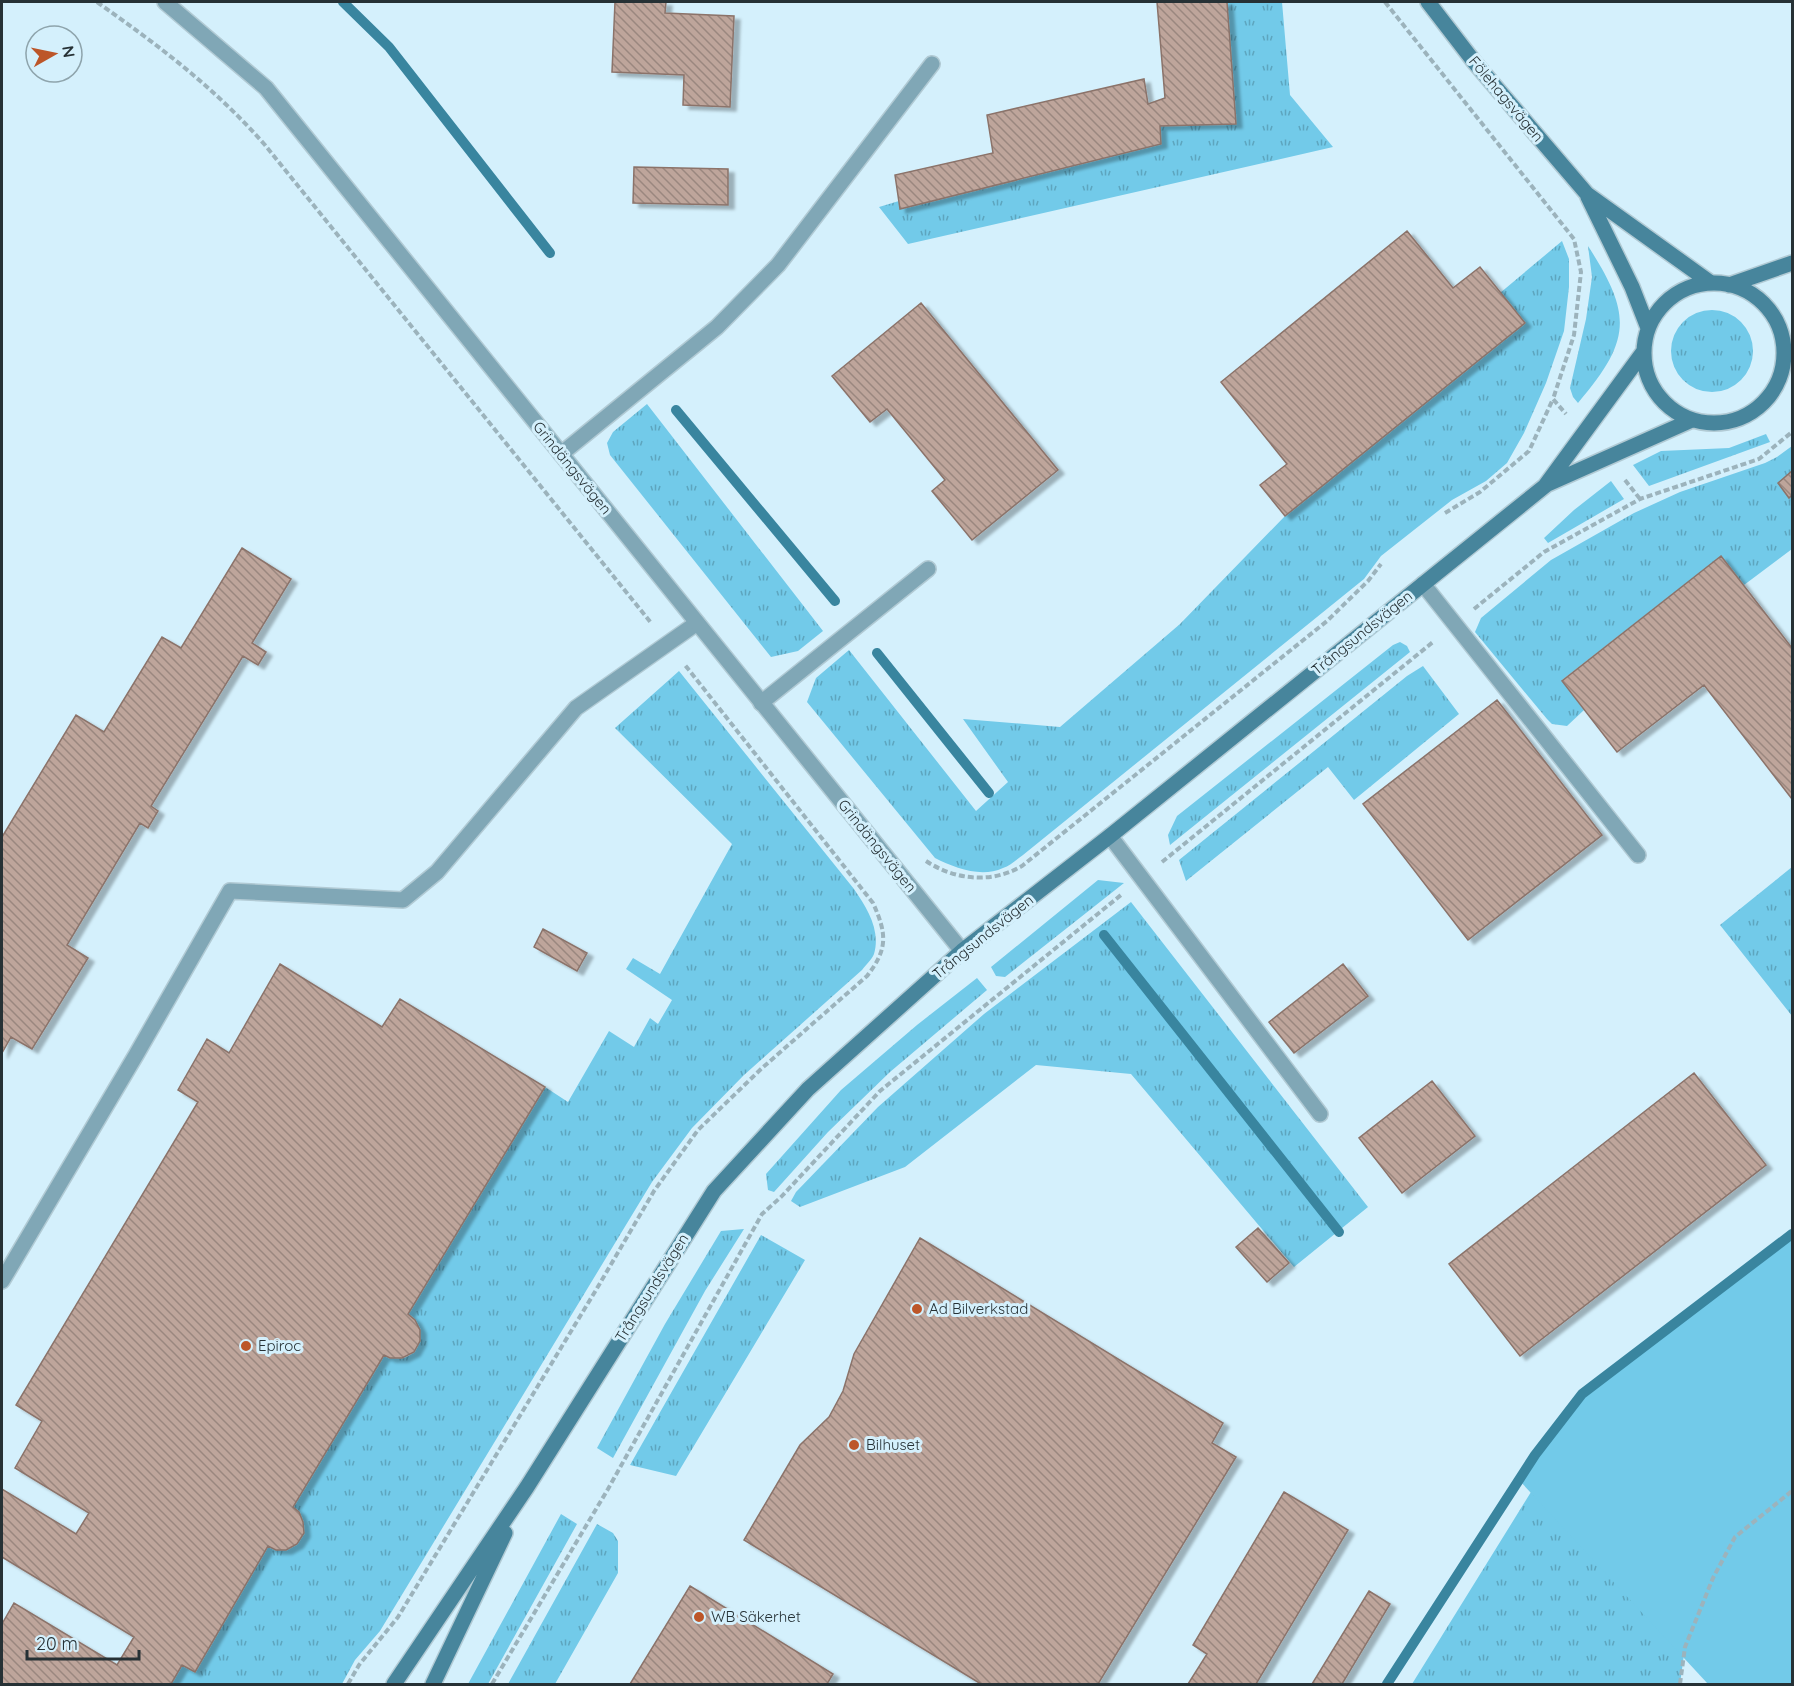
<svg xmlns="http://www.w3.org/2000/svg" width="1794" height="1686" font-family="Quicksand,sans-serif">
<defs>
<pattern id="grass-tufts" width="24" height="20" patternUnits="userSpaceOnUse" patternTransform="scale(1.5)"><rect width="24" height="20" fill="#72cae9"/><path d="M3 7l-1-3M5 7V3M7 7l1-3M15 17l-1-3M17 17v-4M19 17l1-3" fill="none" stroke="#5da5be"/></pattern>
<pattern id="building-back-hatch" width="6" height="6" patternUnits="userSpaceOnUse" patternTransform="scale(1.5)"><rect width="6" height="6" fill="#bea59b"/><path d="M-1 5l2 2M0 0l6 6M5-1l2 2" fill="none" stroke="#9a877f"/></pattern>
<filter id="shadow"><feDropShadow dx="6" dy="4" stdDeviation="1.5" flood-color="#0004"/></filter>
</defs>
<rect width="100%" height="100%" fill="#d4f0fc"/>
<path fill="url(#grass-tufts)" d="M 1227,2 L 1282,2 L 1290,95 L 1333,147 L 908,244 L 879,207 L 899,201 L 901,209 L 1161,144 L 1160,126 L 1236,124 Z
M 1562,241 L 1569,259 L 1569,287 L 1564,331 L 1546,383 L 1524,433 L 1507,463 L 1486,481 L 1452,500 L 1381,556 L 1364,579 L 1023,855 C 1017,859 1010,866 1003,868 C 981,878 955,868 935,858 L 807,702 L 816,678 L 849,650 L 976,811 L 1008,782 L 963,719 L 1060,727 L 1180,624 L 1285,516 L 1524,323 L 1500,293 Z
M 1588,246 C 1632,314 1632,340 1578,403 L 1573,397 L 1570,388 L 1586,319 L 1592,277 Z
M1671 351a41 41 0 1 1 82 0a41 41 0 1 1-82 0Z
M 647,404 L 823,631 L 798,651 L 771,657 L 610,455 L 607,443 L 613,432 Z
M 1766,434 L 1770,442 L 1649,486 L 1633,465 L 1661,451 L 1729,448 Z
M 1792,446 L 1792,549 L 1744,585 L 1721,556 L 1562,680 L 1584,710 L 1567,726 L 1552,724 L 1547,719 L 1475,632 L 1481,618 L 1551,560 L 1634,513 L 1680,492 L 1765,463 L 1777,457 Z
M 1611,481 L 1624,499 L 1548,543 L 1544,538 L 1574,510 Z
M 1400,642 L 1407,646 L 1410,652 L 1170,845 L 1168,835 L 1177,816 L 1393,645 Z
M 1423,666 L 1459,714 L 1354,800 L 1328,767 L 1186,881 L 1179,860 L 1407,676 Z
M 679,671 L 854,889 C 867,908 881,930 874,954 C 872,959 866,965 862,970 L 744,1075 L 692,1128 L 652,1182 L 380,1631 L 355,1660 L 342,1684 L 171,1684 L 182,1665 L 195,1671 L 268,1546 C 297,1560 317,1525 293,1507 L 384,1355 C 414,1369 434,1335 408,1314 L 545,1087 L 568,1102 L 609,1031 L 634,1047 L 650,1018 L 658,1024 L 672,1000 L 626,969 L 633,958 L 660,974 L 732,844 L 615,728 Z
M 1792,867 L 1792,1016 L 1720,925 Z
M 1098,880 L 1124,883 L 1005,977 L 996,976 L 991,967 Z
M 1131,902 L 1368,1207 L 1294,1267 L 1131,1074 L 1036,1065 L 905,1167 L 800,1207 L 791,1201 L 796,1192 L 878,1107 L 984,1014 Z
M 977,978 L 987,990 L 890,1072 L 828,1132 L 774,1192 L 768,1190 L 766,1174 L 841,1090 L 917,1025 Z
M 744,1229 L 705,1291 L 613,1458 L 597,1448 L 665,1324 L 721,1231 Z
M 761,1235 L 805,1260 L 676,1476 L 630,1465 Z
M 1531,1492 L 1685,1647 L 1680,1684 L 1412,1684 Z
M 561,1514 L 577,1524 L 488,1684 L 468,1684 Z
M 597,1524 L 613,1533 L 618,1541 L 618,1573 L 555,1684 L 508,1684 Z"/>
<path fill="#72cae9" d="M 1792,1234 L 1792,1684 L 1708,1684 L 1519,1480 L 1535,1455 L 1582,1394 Z"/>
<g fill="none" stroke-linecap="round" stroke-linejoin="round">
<path stroke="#39859f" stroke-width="10" d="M 343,2 L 389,47 L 550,253
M 676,410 L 835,601
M 877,653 L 989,793
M 1104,935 L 1339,1232
M 1387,1684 L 1535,1455 L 1582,1394 L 1792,1234"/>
</g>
<path fill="url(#building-back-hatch)" stroke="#8b736a" stroke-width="1.5" filter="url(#shadow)" d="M 615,2 L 666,2 L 665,13 L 734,16 L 730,107 L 683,105 L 684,75 L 612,72 Z
M 1157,2 L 1227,2 L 1236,124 L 1160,126 L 1161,144 L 900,209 L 895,175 L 993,153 L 987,115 L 1144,79 L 1148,104 L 1165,98 Z
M 634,167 L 728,169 L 728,205 L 633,203 Z
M 1407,231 L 1453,288 L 1480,267 L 1525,323 L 1285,516 L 1260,485 L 1287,464 L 1221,382 Z
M 921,303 L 1058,470 L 972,540 L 932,491 L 945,480 L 887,409 L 870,422 L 832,376 Z
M 1792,471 L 1792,495 L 1789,498 L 1778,483 Z
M 242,548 L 291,579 L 252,643 L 266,652 L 258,665 L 243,656 L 151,806 L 158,811 L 148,828 L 140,823 L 67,945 L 88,958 L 32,1049 L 11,1037 L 2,1053 L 2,837 L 76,715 L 104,732 L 162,637 L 181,648 Z
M 1721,556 L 1792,648 L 1792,799 L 1704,685 L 1617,752 L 1562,681 Z
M 1497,700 L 1602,835 L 1468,940 L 1363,804 Z
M 543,929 L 587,953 L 577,971 L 534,947 Z
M 280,964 L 382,1027 L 400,999 L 545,1087 L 408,1314 L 415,1320 L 420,1330 L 420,1341 L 414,1352 L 402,1358 L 390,1358 L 384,1355 L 293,1507 L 299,1512 L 303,1522 L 304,1533 L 297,1544 L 286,1550 L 276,1550 L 268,1546 L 195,1672 L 182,1665 L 171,1684 L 2,1684 L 2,1624 L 14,1603 L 117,1665 L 134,1637 L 2,1557 L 2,1489 L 76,1534 L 89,1513 L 15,1468 L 42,1421 L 16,1405 L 198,1102 L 178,1090 L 207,1039 L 229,1053 Z
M 1343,964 L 1368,996 L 1294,1053 L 1269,1022 Z
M 1694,1073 L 1766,1165 L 1520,1356 L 1449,1264 Z
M 1432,1081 L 1475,1136 L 1402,1193 L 1359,1138 Z
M 1258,1228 L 1289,1263 L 1267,1282 L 1236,1247 Z
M 920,1238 L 1223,1423 L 1212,1443 L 1236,1457 L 1098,1684 L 981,1684 L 744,1540 L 800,1445 L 829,1417 L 843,1391 L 854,1354 Z
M 1284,1492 L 1348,1530 L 1256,1684 L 1188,1684 L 1207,1654 L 1193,1645 Z
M 690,1586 L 833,1674 L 827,1684 L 630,1684 Z
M 1369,1591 L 1390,1604 L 1342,1684 L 1312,1684 Z"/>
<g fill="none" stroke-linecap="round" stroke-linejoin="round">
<g stroke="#b1cad4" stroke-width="18">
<path id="lane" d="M 561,454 L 717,327 L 778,265 L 932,64
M 1423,584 L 1638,855
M 761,703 L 928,569
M 1110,836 L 1320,1114
M 2,1281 L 136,1055 L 230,891 L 403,900 L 437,872 L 576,708 L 697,623"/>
</g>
<g stroke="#b1cad4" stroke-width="18">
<path id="street" d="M 165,2 L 266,88 L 962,951"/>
</g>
<g stroke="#b1cad4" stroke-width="18">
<path id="secondary" d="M 1428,2 L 1475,63 L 1587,194 L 1711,283
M 1588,197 L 1632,287 L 1648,328
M1644 353a70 70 0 1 1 140 0a70 70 0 1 1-140 0Z
M 1729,285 L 1792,263
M 1548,484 L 1692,420
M 394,1684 L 527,1487 L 714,1191 L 808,1089 L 962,951 L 1110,836 L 1545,486 L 1644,351
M 433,1684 L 505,1533"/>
</g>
<path stroke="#9cb3bc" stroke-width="4" stroke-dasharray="6 3" stroke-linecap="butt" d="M 97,2 C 159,46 214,87 265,145 L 652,624
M 1385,2 L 1574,239 L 1581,272 L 1574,335 L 1553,399 L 1566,414
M 1625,480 L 1640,499
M 1445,513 L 1480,492 L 1529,451 L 1553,399
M 1474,609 L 1544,552 L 1640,499 L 1759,459 L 1792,432
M 926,861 C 955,880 991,884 1022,866 L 1327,621 L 1368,581 L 1381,564
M 1162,862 L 1433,642
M 348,1684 L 359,1665 L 398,1617 L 596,1290 L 654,1191 L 698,1130 L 761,1069 L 867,976 C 888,949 887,934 873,903 L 685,665
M 492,1684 L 608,1489 L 762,1214 L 781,1197 L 880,1091 L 1121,895
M 1680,1684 L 1685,1647 L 1713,1578 L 1735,1537 L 1792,1491"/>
<use href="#lane" stroke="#80a7b6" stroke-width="15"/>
<use href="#street" stroke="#80a7b6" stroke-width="15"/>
<use href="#secondary" stroke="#47859c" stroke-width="15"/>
</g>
<g fill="#bc5629" stroke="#d4f0fc" stroke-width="2">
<circle cx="917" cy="1309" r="6"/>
<circle cx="246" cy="1346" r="6"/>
<circle cx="854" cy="1445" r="6"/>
<circle cx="699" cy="1617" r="6"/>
</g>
<g text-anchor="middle" stroke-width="6" stroke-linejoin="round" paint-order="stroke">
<g font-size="15" fill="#263135" stroke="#d4f0fc">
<text transform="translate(1506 99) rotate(50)" y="5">Fölehagsvägen</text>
<text transform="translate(572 468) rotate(51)" y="5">Grindängsvägen</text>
<text transform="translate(1362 633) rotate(-39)" y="5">Trångsundsvägen</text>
<text transform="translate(877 846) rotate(51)" y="5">Grindängsvägen</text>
<text transform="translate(983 937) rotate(-39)" y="5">Trångsundsvägen</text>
<text transform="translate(652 1288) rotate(-58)" y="5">Trångsundsvägen</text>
</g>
<g font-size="15" fill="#263135" stroke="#d4f0fc" text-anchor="start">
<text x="929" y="1314">Ad Bilverkstad</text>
<text x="258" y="1351">Epiroc</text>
<text x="866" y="1450">Bilhuset</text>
<text x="711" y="1622">WB Säkerhet</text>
</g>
</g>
<rect width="1794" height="1686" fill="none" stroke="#263135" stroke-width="6"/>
<g transform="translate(54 54) rotate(81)"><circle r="28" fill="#d4f0fc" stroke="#8ea4ac" stroke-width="1.5"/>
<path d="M0-4.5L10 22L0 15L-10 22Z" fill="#bc5629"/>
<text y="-9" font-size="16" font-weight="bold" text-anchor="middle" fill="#263135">N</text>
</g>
<path d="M27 1650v9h112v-9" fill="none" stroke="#263135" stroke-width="3"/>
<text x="36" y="1650" font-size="18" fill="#263135" stroke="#d4f0fc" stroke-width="4.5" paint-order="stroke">20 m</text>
</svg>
